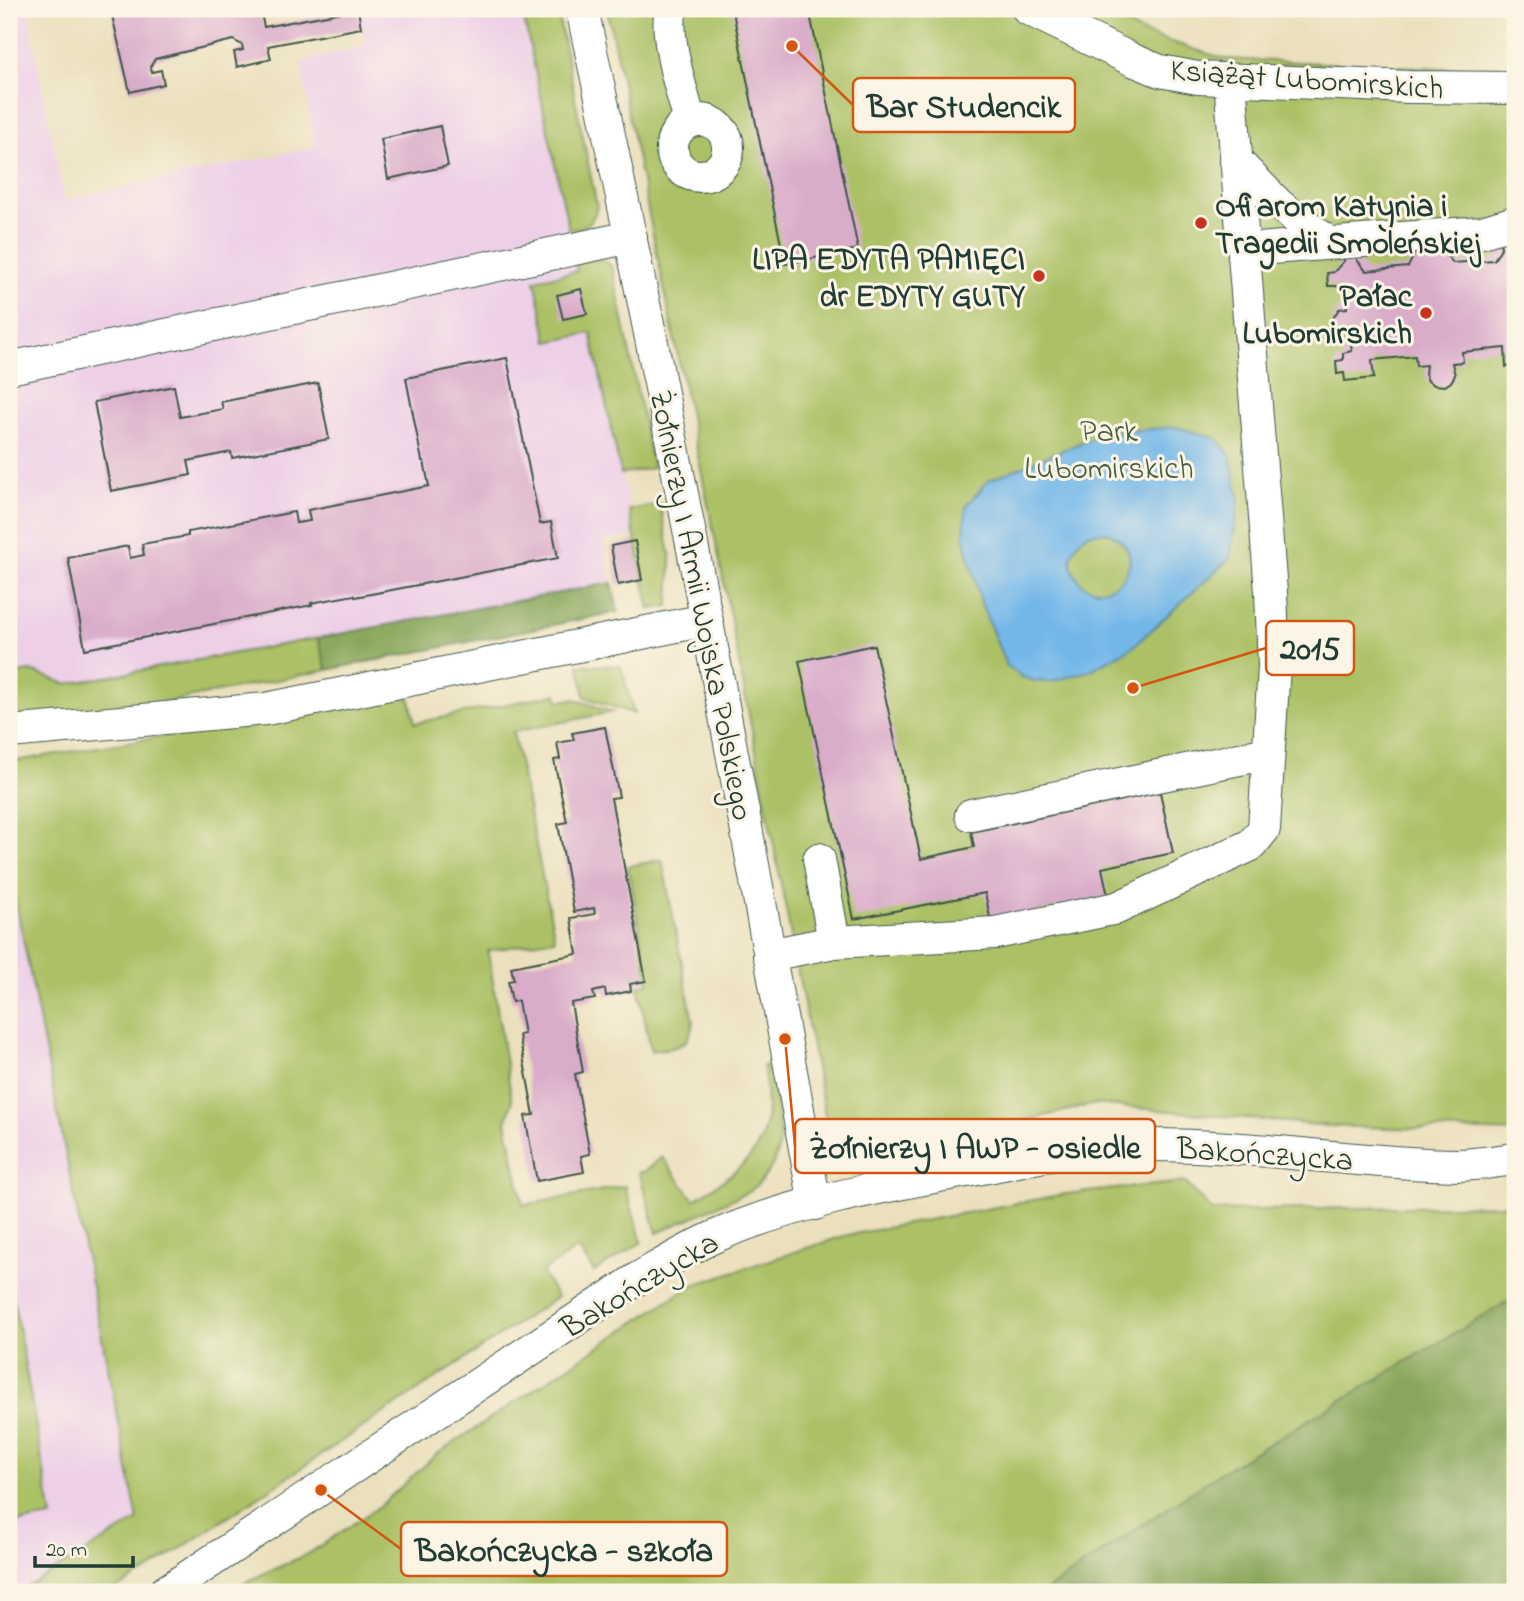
<svg xmlns="http://www.w3.org/2000/svg" width="1524" height="1601" font-family="'Indie Flower',sans-serif">
<rect width="100%" height="100%" fill="#fcf5e5"/>
<filter id="ink" filterUnits="userSpaceOnUse"><feTurbulence type="fractalNoise" baseFrequency=".0143" numOctaves="2"/><feDisplacementMap in="SourceGraphic" scale="14" xChannelSelector="R" yChannelSelector="G"/><feConvolveMatrix kernelMatrix="1 2 1 2 8 2 1 2 1" color-interpolation-filters="sRGB"/></filter>
<filter id="wash" filterUnits="userSpaceOnUse"><feTurbulence type="fractalNoise" baseFrequency=".00686" numOctaves="4" result="noise"/><feDisplacementMap in="SourceGraphic" scale="28" xChannelSelector="R" yChannelSelector="G"/><feGaussianBlur stdDeviation="1.57" result="paint"/><feColorMatrix in="noise" values="0 0 0 0 0 0 0 0 0 0 0 0 0 0 0 0 0 1.4 0 .05"/><feComposite in="paint" operator="in"/></filter>
<g filter="url(#wash)">
<rect width="100%" height="100%" fill="#ebe0bd"/>
<path fill="#edd0e8" d="M 9,9 L 27,9 L 64,200 L 315,147 L 301,61 L 366,46 L 358,9 L 522,9 L 577,271 L 548,341 L 591,333 L 635,535 L 603,541 L 612,583 L 67,684 L 31,671 L 9,674 Z
M 9,867 L 138,1520 L 18,1592 L 9,1592 Z"/>
<path fill="#acc166" stroke="#667f4d" stroke-width="2" d="M 522,9 L 557,9 L 597,207 C 592,225 587,227 569,230 Z
M 607,9 L 1098,9 L 1143,33 L 1225,59 L 1515,71 L 1515,1132 L 1329,1126 L 1095,1104 L 855,1160 L 829,1136 L 723,578 Z
M 601,259 L 612,266 L 653,468 L 621,474 L 591,333 L 548,342 L 535,280 L 577,271 L 575,262 Z
M 660,504 L 671,558 L 669,606 L 650,609 L 629,510 Z
M 318,638 L 327,670 L 132,709 L 9,718 L 9,674 L 31,671 L 67,684 Z
M 579,665 L 621,666 L 634,714 L 585,697 Z
M 557,694 L 559,701 L 574,699 L 612,712 L 513,732 L 555,939 L 488,951 L 512,1102 L 506,1122 L 523,1205 L 625,1186 L 642,1242 L 594,1272 L 578,1248 L 542,1272 L 557,1297 L 149,1570 L 110,1592 L 18,1592 L 138,1520 L 9,867 L 9,762 L 409,695 L 415,723 Z
M 662,860 L 693,1021 C 690,1050 675,1047 651,1051 L 638,986 L 649,983 L 628,866 Z
M 767,1065 C 777,1114 796,1155 750,1191 L 657,1233 L 639,1172 L 644,1172 L 662,1157 L 694,1200 C 757,1159 776,1145 763,1066 Z
M 1185,1182 L 1212,1211 L 1501,1205 L 1515,1202 L 1515,1297 L 1218,1474 L 1044,1592 L 229,1592 L 250,1580 L 308,1554 L 380,1506 L 437,1454 L 690,1286 L 844,1236 L 1065,1194 Z
M 9,1275 L 52,1517 L 9,1524 Z"/>
<path fill="#89a75b" stroke="#547248" stroke-width="2" d="M 612,583 L 618,612 L 327,670 L 318,638 Z
M 1515,1297 L 1515,1592 L 1044,1592 L 1218,1474 Z"/>
<path fill="#73b7e9" stroke="#497a8e" stroke-width="2" fill-rule="evenodd" d="M 1176,427 L 1216,438 L 1230,455 L 1239,499 L 1230,558 L 1133,647 L 1089,671 L 1050,682 L 1034,681 L 1022,677 L 1006,665 L 981,603 L 964,536 L 966,506 L 989,480 L 1085,441 L 1114,432 ZM 1108,532 C 1112,535 1118,538 1122,542 C 1151,573 1090,617 1072,568 C 1068,555 1078,537 1091,533 C 1096,532 1103,533 1108,532 Z"/>
<g id="blocks">
<path fill="#d9acca" d="M 121,9 L 260,9 L 264,27 L 358,9 L 361,28 L 268,46 L 271,59 L 237,67 L 234,52 L 243,50 L 242,45 L 233,40 L 155,59 L 150,67 L 152,72 L 161,70 L 164,84 L 130,92 L 111,11 Z
M 740,9 L 809,9 L 858,249 L 785,264 L 733,12 Z
M 440,126 L 448,166 L 388,179 L 381,139 Z
M 1513,240 L 1515,249 L 1515,366 L 1506,367 L 1505,348 L 1462,352 L 1463,362 L 1452,363 L 1455,375 L 1451,382 L 1445,386 L 1434,385 L 1428,381 L 1425,374 L 1426,365 L 1416,366 L 1415,356 L 1372,360 L 1374,378 L 1345,381 L 1344,373 L 1337,374 L 1336,361 L 1343,360 L 1343,353 L 1352,351 L 1350,337 L 1341,338 L 1333,330 L 1333,318 L 1339,309 L 1347,308 L 1346,293 L 1336,286 L 1328,286 L 1327,273 L 1334,272 L 1344,261 L 1343,254 L 1356,253 L 1357,260 L 1366,271 L 1408,267 L 1415,253 L 1421,249 L 1442,250 L 1453,263 L 1494,260 L 1501,248 L 1500,241 Z
M 581,289 L 587,314 L 563,319 L 557,295 Z
M 507,358 L 540,524 L 551,522 L 558,558 L 355,597 L 354,595 L 311,603 L 312,605 L 85,649 L 68,558 L 128,546 L 130,558 L 144,555 L 142,544 L 188,536 L 188,532 L 294,512 L 296,523 L 310,521 L 308,510 L 429,486 L 424,461 L 422,461 L 406,378 Z
M 318,383 L 329,439 L 232,458 L 231,452 L 188,461 L 191,475 L 111,491 L 94,402 L 174,386 L 180,417 L 223,409 L 221,402 Z
M 635,541 L 642,580 L 618,585 L 611,546 Z
M 874,645 L 921,859 L 974,847 L 971,832 L 1160,792 L 1173,853 L 1102,868 L 1108,896 L 991,922 L 985,893 L 854,919 L 799,661 Z
M 605,727 L 619,797 L 611,798 L 646,981 L 630,984 L 631,991 L 606,996 L 605,989 L 593,992 L 595,999 L 571,1003 L 583,1072 L 575,1074 L 590,1154 L 581,1156 L 584,1172 L 537,1181 L 525,1116 L 534,1115 L 519,1035 L 524,1034 L 518,1001 L 512,1002 L 508,981 L 514,980 L 511,967 L 577,954 L 571,918 L 595,914 L 594,908 L 574,912 L 558,824 L 567,822 L 554,760 L 560,759 L 557,743 L 574,740 L 572,733 Z"/>
</g>
</g>
<g filter="url(#ink)">
<use href="#blocks" fill-opacity="0" stroke="#3e5549" stroke-width="2"/>
<g fill="none" stroke-linecap="round" stroke-linejoin="round">
<g stroke="#3e5549" stroke-width="34">
<path id="minor" d="M 582,9 C 668,405 743,804 815,1204
M 671,9 C 664,36 682,93 690,121
M 1028,9 L 1133,60 L 1160,71 L 1198,78 L 1410,87 L 1515,88
M672 148a28 28 0 1 1 56 0a28 28 0 1 1-56 0Z
M 1236,161 L 1279,205 L 1329,243
M 1244,250 L 1482,232 L 1515,222
M 9,368 L 631,237
M 9,732 L 266,709 L 706,620
M 971,815 L 1268,753
M 819,859 L 834,942
M 769,955 L 834,942 L 995,933 L 1117,908 L 1251,845 L 1264,829 L 1274,666 L 1271,592 L 1230,80
M 165,1592 L 637,1279 C 663,1264 689,1248 716,1236 C 796,1201 892,1185 977,1169 C 1035,1158 1092,1145 1151,1145 C 1253,1145 1355,1163 1457,1165 C 1476,1165 1496,1161 1515,1159"/>
</g>
<use href="#minor" stroke="#fff" stroke-width="32"/>
</g>
</g>
<g fill="#c8321e" stroke="#fcf5e5" stroke-width="2.5">
<circle cx="1201" cy="223" r="7"/>
<circle cx="1039" cy="276" r="7"/>
<circle cx="1426" cy="313" r="7"/>
</g>
<g text-anchor="middle" stroke-width="6" stroke-linejoin="round" paint-order="stroke">
<g font-size="32" fill="#1f3d34" stroke="#fcf5e5">
<text transform="translate(1307 78) rotate(4)" y="11">Książąt Lubomirskich</text>
<text transform="translate(703 605) rotate(79)" y="11">Żołnierzy I Armii Wojska Polskiego</text>
<text transform="translate(1265 1153) rotate(4)" y="11">Bakończycka</text>
<text transform="translate(639 1284) rotate(-31)" y="11">Bakończycka</text>
</g>
<g font-size="32" font-weight="bold" fill="#1f3d34" stroke="#fcf5e5" text-anchor="end">
<text x="1215" y="216" text-anchor="start">Ofiarom Katynia i<tspan x="1215" dy="37">Tragedii Smoleńskiej</tspan></text>
<text x="1025" y="269">LIPA EDYTA PAMIĘCI<tspan x="1025" dy="37">dr EDYTY GUTY</tspan></text>
<text x="1412" y="306">Pałac<tspan x="1412" dy="37">Lubomirskich</tspan></text>
</g>
<g font-size="32" fill="#425e40" stroke="#fcf5e5">
<text x="1109" y="441">Park<tspan x="1109" dy="37">Lubomirskich</tspan></text>
</g>
</g>
<path fill="none" stroke="#d45610" stroke-width="2.5" d="M792 46L853 105M1133 688L1266 648M785 1039L795 1146M321 1490L401 1549"/>
<g fill="#d45610" stroke="#fcf5e5" stroke-width="2.5">
<circle cx="792" cy="46" r="7"/>
<circle cx="1133" cy="688" r="7"/>
<circle cx="785" cy="1039" r="7"/>
<circle cx="321" cy="1490" r="7"/>
</g>
<g fill="#fcf5e5" stroke="#d45610" stroke-width="2.5">
<rect x="853" y="78" width="222" height="54" rx="7"/>
<rect x="1266" y="621" width="88" height="54" rx="7"/>
<rect x="795" y="1119" width="360" height="54" rx="7"/>
<rect x="401" y="1522" width="326" height="54" rx="7"/>
</g>
<g font-size="33" text-anchor="middle" font-weight="bold" fill="#1f3d34">
<text x="964" y="117">Bar Studencik</text>
<text x="1310" y="659">2015</text>
<text x="975" y="1158">Żołnierzy I AWP - osiedle</text>
<text x="564" y="1561">Bakończycka - szkoła</text>
</g>
<rect width="1524" height="1601" fill="none" stroke="#fcf5e5" stroke-width="35"/>
<path d="M35 1556v10h98v-10" fill="none" stroke="#1f3d34" stroke-width="3.5"/>
<text x="46" y="1556" font-size="21" fill="#1f3d34" stroke="#fcf5e5" stroke-width="5" paint-order="stroke">20 m</text>
</svg>
